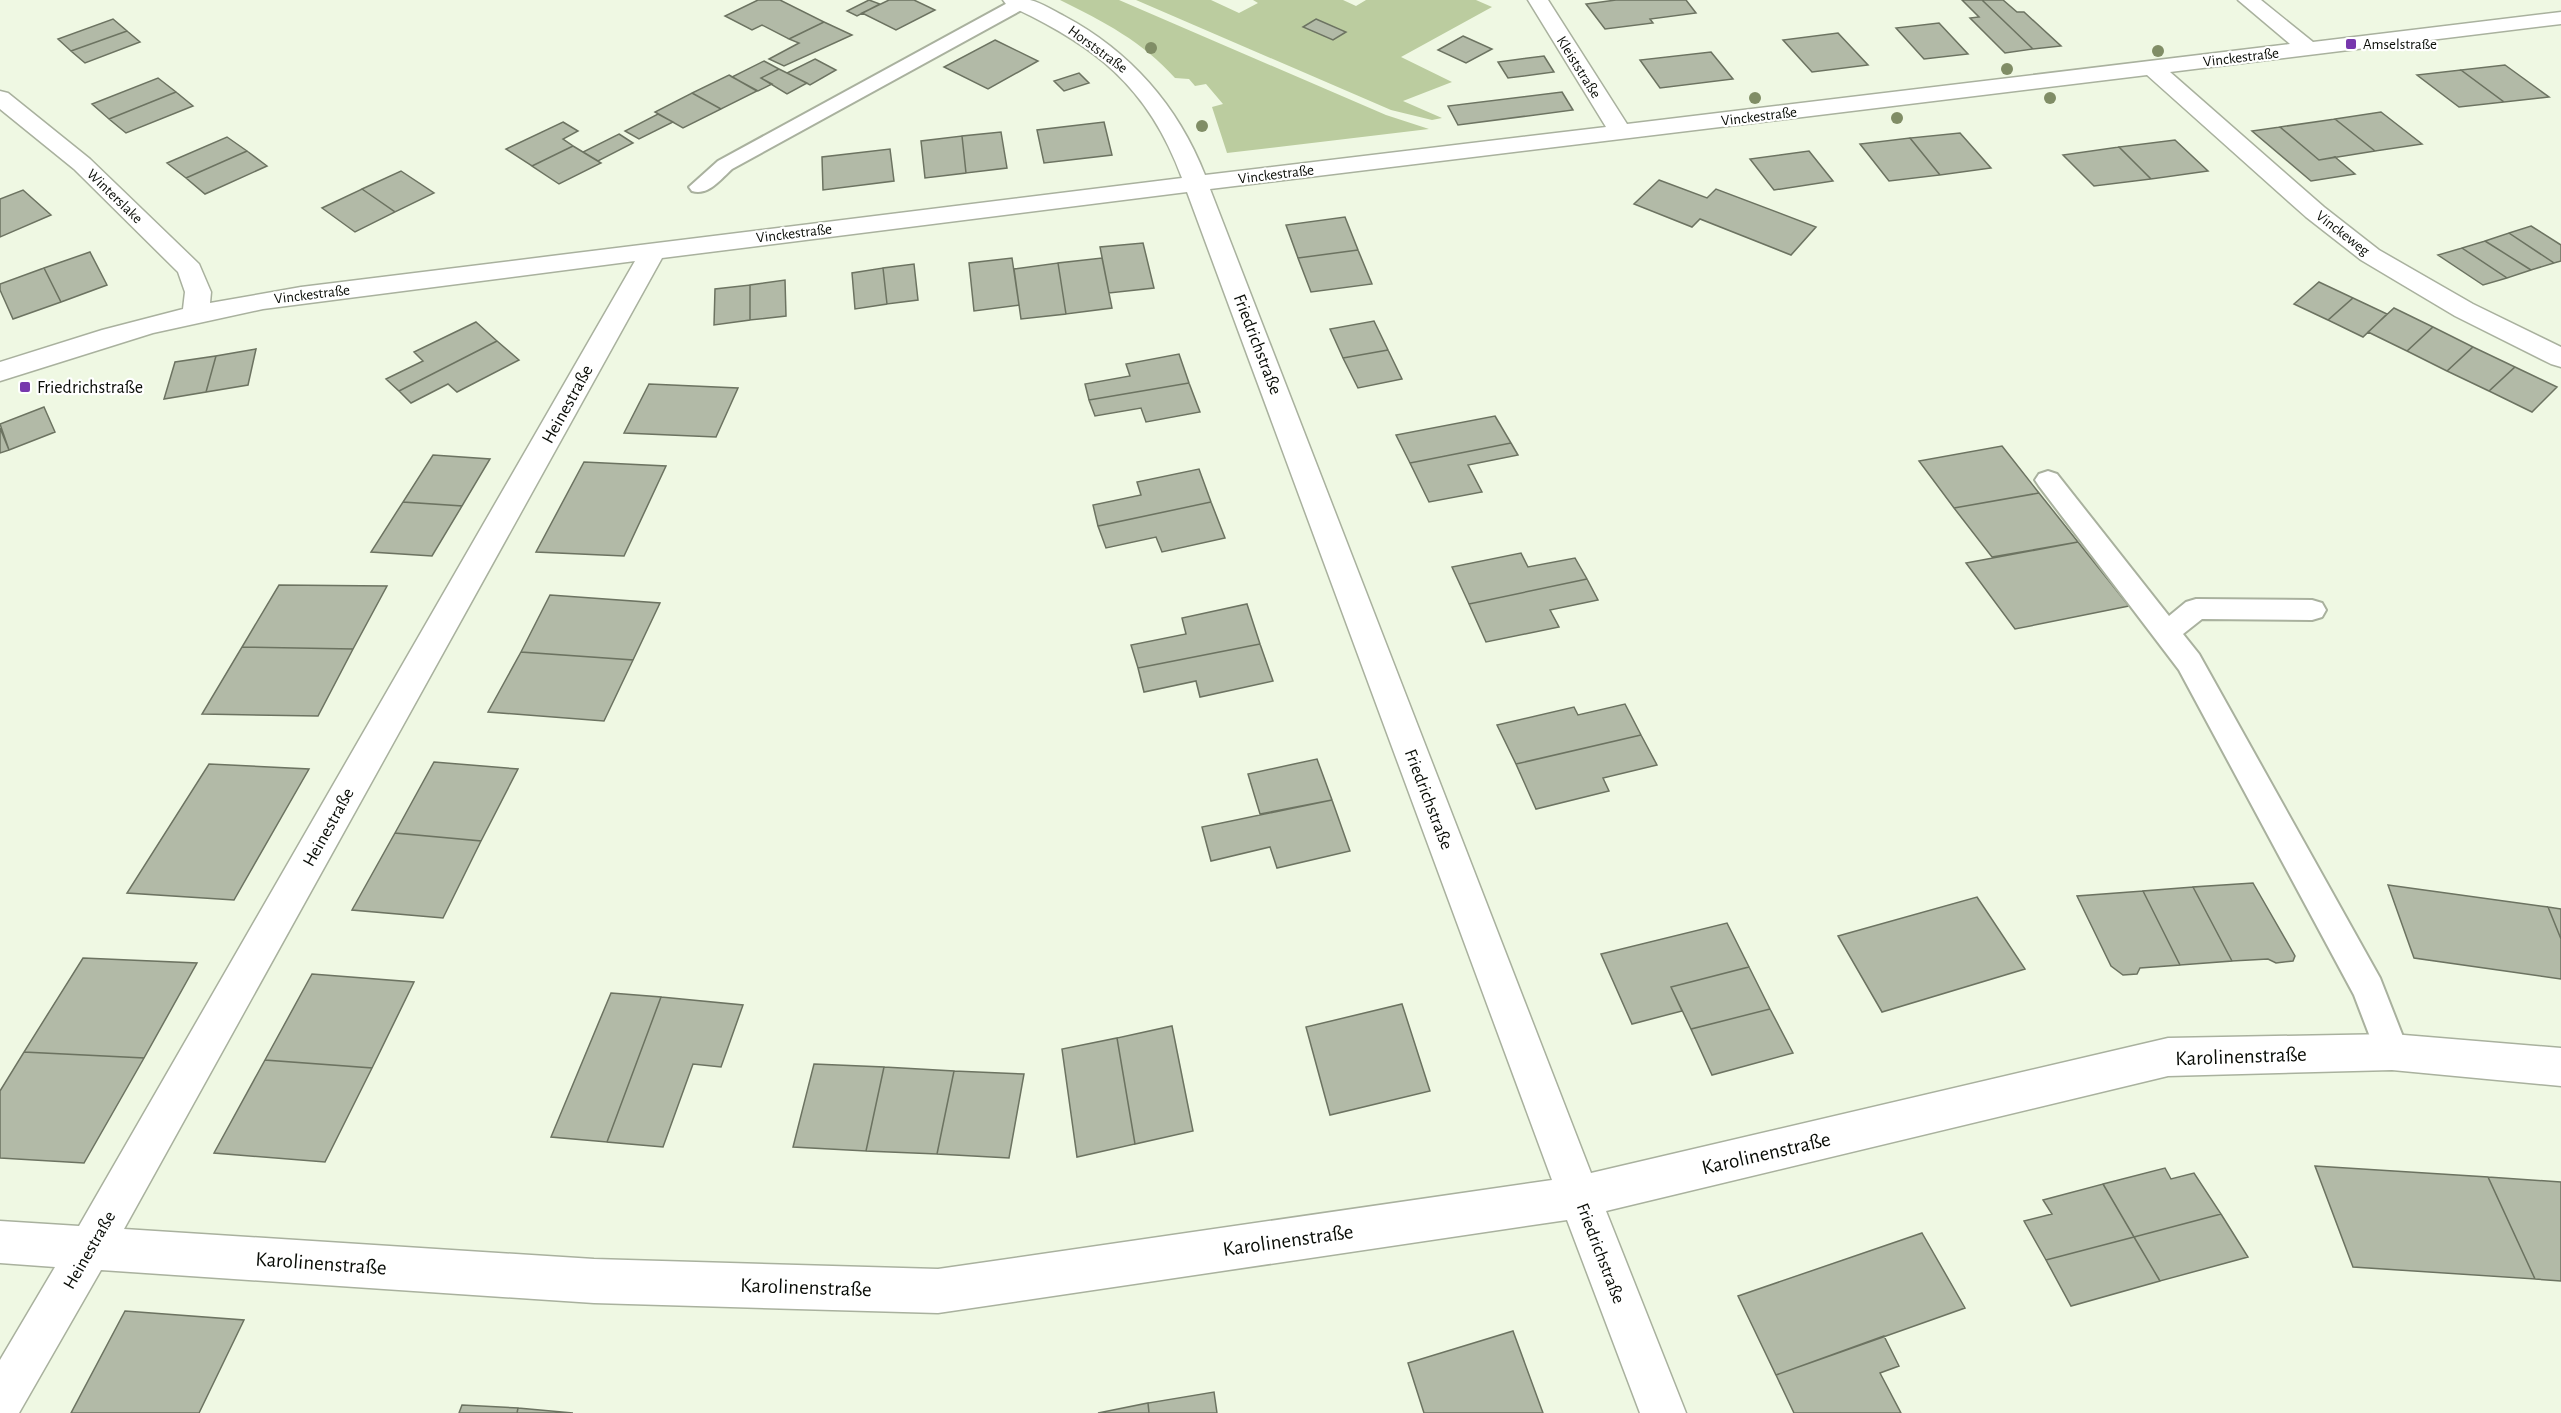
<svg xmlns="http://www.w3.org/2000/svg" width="2561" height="1413" font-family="'Alegreya Sans',sans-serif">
<rect width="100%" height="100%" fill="#eff8e3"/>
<path fill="#bbcc9f" d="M 1060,0 L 1119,0 L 1386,115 L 1429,129 L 1227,153 L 1212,107 L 1223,104 L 1206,84 L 1195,86 L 1189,79 L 1175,78 C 1143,42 1103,21 1060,0 Z
M 1136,0 L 1211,0 L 1239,13 L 1258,3 L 1253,0 L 1343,0 L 1356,6 L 1366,0 L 1476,0 L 1492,7 L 1401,57 L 1452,82 L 1403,101 L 1442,118 L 1432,120 L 1391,110 Z"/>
<path fill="#b2baa7" stroke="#6c7361" stroke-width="1.5" d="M 758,0 L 780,0 L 824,22 L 789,39 L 762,25 L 752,30 L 725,16 Z
M 869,0 L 880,4 L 857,16 L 847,11 Z
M 889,0 L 914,0 L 935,10 L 896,30 L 862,13 Z
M 1616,0 L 1686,0 L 1696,13 L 1650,19 L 1653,23 L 1605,29 L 1586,4 Z
M 1962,0 L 1982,0 L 2033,49 L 2005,53 L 1970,18 L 1979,17 Z
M 1982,0 L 2003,0 L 2017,12 L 2024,12 L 2061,46 L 2033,49 Z
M 113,19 L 127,31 L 71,51 L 58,39 Z
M 1316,19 L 1346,32 L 1333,40 L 1303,27 Z
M 824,22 L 852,35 L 784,66 L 769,59 L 799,43 L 789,39 Z
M 1939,23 L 1968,54 L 1924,59 L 1896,28 Z
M 127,31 L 140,42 L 85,63 L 71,51 Z
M 1838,33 L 1868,65 L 1812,72 L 1783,40 Z
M 1463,36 L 1492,49 L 1466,63 L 1438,50 Z
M 995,40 L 1038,61 L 988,89 L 944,67 Z
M 1711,52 L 1733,79 L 1660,88 L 1640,60 Z
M 1544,56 L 1554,72 L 1508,78 L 1498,62 Z
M 815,59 L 836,70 L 810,85 L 787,73 Z
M 764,61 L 779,69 L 761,78 L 772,84 L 758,91 L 732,77 Z
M 2505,65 L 2549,97 L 2504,102 L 2461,70 Z
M 779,69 L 807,83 L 787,94 L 761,78 Z
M 2461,70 L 2504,102 L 2459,107 L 2417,75 Z
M 1079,73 L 1089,83 L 1064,91 L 1054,81 Z
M 729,75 L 757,91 L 721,109 L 692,93 Z
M 158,78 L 176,92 L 109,119 L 92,104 Z
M 176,92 L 193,106 L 126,133 L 109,119 Z
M 1562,92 L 1573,110 L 1458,125 L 1448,106 Z
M 692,93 L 721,109 L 683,128 L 655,112 Z
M 2381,112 L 2422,144 L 2375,151 L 2335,119 Z
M 658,114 L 673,122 L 639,139 L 625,131 Z
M 2335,119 L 2375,151 L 2319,160 L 2280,127 Z
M 563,122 L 578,131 L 563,139 L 573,146 L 532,166 L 506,149 Z
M 1104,122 L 1112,155 L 1044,163 L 1037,130 Z
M 2280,127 L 2319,160 L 2335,157 L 2355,174 L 2311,181 L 2252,131 Z
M 1001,132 L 1007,168 L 966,173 L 962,136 Z
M 1960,133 L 1991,168 L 1940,175 L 1910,138 Z
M 619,134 L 633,143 L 598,161 L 583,152 Z
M 962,136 L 966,173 L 925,178 L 921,141 Z
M 227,137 L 247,151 L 186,178 L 167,163 Z
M 1910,138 L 1940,175 L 1889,181 L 1860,144 Z
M 2175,140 L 2208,171 L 2151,179 L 2119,147 Z
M 573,146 L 601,163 L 559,184 L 532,166 Z
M 2119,147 L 2151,179 L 2094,186 L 2063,155 Z
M 890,149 L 894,181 L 823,190 L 822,157 Z
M 247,151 L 267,166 L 205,194 L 186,178 Z
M 1809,151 L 1833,181 L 1774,190 L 1750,159 Z
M 401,171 L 434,193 L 395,212 L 362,189 Z
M 1659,180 L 1707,198 L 1716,189 L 1816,227 L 1791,255 L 1700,219 L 1692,227 L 1634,204 Z
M 362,189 L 395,212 L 355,232 L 322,208 Z
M 23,190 L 51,215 L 0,237 L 0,199 Z
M 1345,217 L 1358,250 L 1298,258 L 1286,225 Z
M 2531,226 L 2561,245 L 2561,261 L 2554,263 L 2509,233 Z
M 2509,233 L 2554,263 L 2531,270 L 2485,241 Z
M 2485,241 L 2531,270 L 2507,278 L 2462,248 Z
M 1143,243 L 1154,288 L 1109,293 L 1100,247 Z
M 2462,248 L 2507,278 L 2483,285 L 2438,255 Z
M 1358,250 L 1372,284 L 1311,292 L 1298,258 Z
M 90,252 L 107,285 L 61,302 L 44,268 Z
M 1012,258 L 1019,305 L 974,311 L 969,263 Z
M 1102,258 L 1112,308 L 1066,314 L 1058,263 Z
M 1058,263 L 1066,314 L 1021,319 L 1014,269 Z
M 914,264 L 918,300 L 887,304 L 883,268 Z
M 44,268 L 61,302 L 13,319 L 0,290 L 0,284 Z
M 883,268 L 887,304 L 855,309 L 852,273 Z
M 785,280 L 786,316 L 750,320 L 750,285 Z
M 2319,282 L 2353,298 L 2328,320 L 2294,304 Z
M 750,285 L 750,320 L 714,325 L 715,289 Z
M 2353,298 L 2387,314 L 2363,337 L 2328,320 Z
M 2394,308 L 2433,327 L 2407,351 L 2368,332 Z
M 1374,321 L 1388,350 L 1343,358 L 1330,329 Z
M 476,322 L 497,341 L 399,391 L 386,379 L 423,361 L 414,352 Z
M 2433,327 L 2473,347 L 2447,371 L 2407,351 Z
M 497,341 L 519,360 L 457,392 L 448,384 L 411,403 L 399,391 Z
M 2473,347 L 2515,367 L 2489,391 L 2447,371 Z
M 256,349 L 248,385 L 206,392 L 216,356 Z
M 1388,350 L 1402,379 L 1358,388 L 1343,358 Z
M 1179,354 L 1189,383 L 1089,400 L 1085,384 L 1130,376 L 1126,364 Z
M 216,356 L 206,392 L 164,399 L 175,362 Z
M 2515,367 L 2557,387 L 2532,412 L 2489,391 Z
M 1189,383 L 1200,412 L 1146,422 L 1141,408 L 1095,416 L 1089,400 Z
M 649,384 L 738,388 L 716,437 L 624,433 Z
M 44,407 L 55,432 L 9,450 L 0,424 Z
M 1495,416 L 1511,443 L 1410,463 L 1396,435 Z
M 0,428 L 9,450 L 0,453 Z
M 1511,443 L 1518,455 L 1468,465 L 1482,492 L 1429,502 L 1410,463 Z
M 2002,446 L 2039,493 L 1954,508 L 1919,461 Z
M 433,455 L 490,459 L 462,506 L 403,502 Z
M 584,462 L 666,466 L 624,556 L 536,552 Z
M 1199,469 L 1211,502 L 1098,526 L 1093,505 L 1141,495 L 1137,482 Z
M 2039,493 L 2078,542 L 1992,557 L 1954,508 Z
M 403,502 L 462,506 L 432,556 L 371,552 Z
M 1211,502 L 1225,538 L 1162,552 L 1156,537 L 1106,548 L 1098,526 Z
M 2078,542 L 2129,606 L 2015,629 L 1966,563 Z
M 1521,553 L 1528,567 L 1575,558 L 1587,579 L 1469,604 L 1452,567 Z
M 1587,579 L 1598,600 L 1550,610 L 1559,627 L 1486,642 L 1469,604 Z
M 279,585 L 387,586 L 353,649 L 242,647 Z
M 550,595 L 660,603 L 633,660 L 521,652 Z
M 1247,604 L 1260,644 L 1138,668 L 1131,645 L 1186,634 L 1182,618 Z
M 1260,644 L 1273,681 L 1200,697 L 1196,681 L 1144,692 L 1138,668 Z
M 242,647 L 353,649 L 318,716 L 202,714 Z
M 521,652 L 633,660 L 604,721 L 488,712 Z
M 1625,704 L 1641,735 L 1516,764 L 1497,725 L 1574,707 L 1578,715 Z
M 1641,735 L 1657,765 L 1603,778 L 1609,791 L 1536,809 L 1516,764 Z
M 1317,759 L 1332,800 L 1260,814 L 1248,774 Z
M 434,762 L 518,769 L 481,841 L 395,833 Z
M 209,764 L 309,769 L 234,900 L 127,893 Z
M 1332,800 L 1350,851 L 1277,868 L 1270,847 L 1211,861 L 1202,827 Z
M 395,833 L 481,841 L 443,918 L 352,910 Z
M 2253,883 L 2295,956 L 2293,961 L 2276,963 L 2268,959 L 2232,961 L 2193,887 Z
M 2388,885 L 2548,907 L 2561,939 L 2561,979 L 2414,958 Z
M 2193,887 L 2232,961 L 2180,965 L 2143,891 Z
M 2143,891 L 2180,965 L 2140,968 L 2137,974 L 2123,975 L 2111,966 L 2077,896 Z
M 1977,897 L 2025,969 L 1882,1012 L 1838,936 Z
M 2548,907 L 2561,909 L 2561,939 Z
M 1727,923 L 1749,967 L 1671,987 L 1682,1011 L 1632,1024 L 1601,954 Z
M 83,958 L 197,963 L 144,1058 L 24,1052 Z
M 1749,967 L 1770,1009 L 1691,1029 L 1671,987 Z
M 312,974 L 414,982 L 372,1068 L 265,1060 Z
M 611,993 L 661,997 L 607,1142 L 551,1137 Z
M 661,997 L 743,1005 L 721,1067 L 693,1064 L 663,1147 L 607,1142 Z
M 1402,1004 L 1430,1091 L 1330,1115 L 1306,1027 Z
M 1770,1009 L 1793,1053 L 1712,1075 L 1691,1029 Z
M 1172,1026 L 1193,1131 L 1135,1144 L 1117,1038 Z
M 1117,1038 L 1135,1144 L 1077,1157 L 1062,1049 Z
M 24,1052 L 144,1058 L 84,1163 L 0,1158 L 0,1091 Z
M 265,1060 L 372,1068 L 325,1162 L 214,1153 Z
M 814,1064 L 884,1067 L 866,1151 L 793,1147 Z
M 884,1067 L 954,1071 L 937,1154 L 866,1151 Z
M 954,1071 L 1024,1074 L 1009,1158 L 937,1154 Z
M 2315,1166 L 2488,1177 L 2535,1279 L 2353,1267 Z
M 2165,1168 L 2171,1179 L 2194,1173 L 2221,1214 L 2134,1237 L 2103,1184 Z
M 2488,1177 L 2561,1182 L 2561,1281 L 2535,1279 Z
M 2103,1184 L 2134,1237 L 2046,1260 L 2024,1221 L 2052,1214 L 2043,1200 Z
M 2221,1214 L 2248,1257 L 2160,1281 L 2134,1237 Z
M 1922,1233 L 1965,1308 L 1776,1375 L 1738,1296 Z
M 2134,1237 L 2160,1281 L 2071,1306 L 2046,1260 Z
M 125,1311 L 244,1320 L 199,1413 L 71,1413 Z
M 1513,1331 L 1543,1413 L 1424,1413 L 1408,1363 Z
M 1884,1336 L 1899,1366 L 1880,1373 L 1901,1413 L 1794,1413 L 1776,1375 Z
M 1214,1392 L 1217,1413 L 1149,1413 L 1148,1403 Z
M 1148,1403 L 1149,1413 L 1098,1413 Z
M 462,1405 L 518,1408 L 517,1413 L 459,1413 Z
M 518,1408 L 573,1413 L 517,1413 Z"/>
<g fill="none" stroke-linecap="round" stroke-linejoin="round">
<g stroke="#a9b19e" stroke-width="4">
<path id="lane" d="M 1013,0 L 1028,0 L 1030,3 L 1027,7 L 732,169 C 720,180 708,196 692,191 L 689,187 L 718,161 Z
M 2048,471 L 2057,474 L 2169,616 L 2186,602 L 2196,599 L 2312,600 L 2322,603 L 2326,610 L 2322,617 L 2312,620 L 2202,619 L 2183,634 L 2199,654 L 2380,978 L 2409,1052 L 2404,1063 L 2392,1068 L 2380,1063 L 2354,995 L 2179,670 L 2039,486 L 2035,480 L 2039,474 Z"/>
</g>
<g stroke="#a9b19e" stroke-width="3">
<path id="street" d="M 1003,0 C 1011,0 1022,0 1030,0 C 1042,3 1054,11 1064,16 C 1130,51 1178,106 1205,175 L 1606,127 L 1528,0 L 1548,0 L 1627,124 L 2290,44 L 2238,0 L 2261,0 L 2313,42 L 2561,12 L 2561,24 L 2170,72 L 2324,207 L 2379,250 L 2473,304 L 2561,347 L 2561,367 L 2551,364 L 2455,316 L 2361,260 L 2306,217 L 2147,75 L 1210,189 L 1591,1173 L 2168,1038 L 2392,1034 L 2561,1048 L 2561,1086 L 2392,1070 L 2168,1076 L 1606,1211 L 1686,1413 L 1640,1413 L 1567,1220 L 938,1313 L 594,1303 L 101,1270 L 19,1413 L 0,1413 L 0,1360 L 55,1267 L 0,1263 L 0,1221 L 79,1226 L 635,261 L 263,309 L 153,333 L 0,381 L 0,362 L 102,330 L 183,309 L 185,292 L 178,272 L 74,169 L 0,109 L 0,91 L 8,93 L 90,159 L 199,264 L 211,292 L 210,303 L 301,287 L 1182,178 C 1148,85 1093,44 1006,4 ZM 1187,192 L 1552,1180 L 938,1269 L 594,1259 L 124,1229 L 662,258 Z"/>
</g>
<use href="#lane" fill="#fff" fill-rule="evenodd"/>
<use href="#street" fill="#fff" fill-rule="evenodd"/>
</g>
<g fill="#808d66">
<circle cx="1151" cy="48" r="6"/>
<circle cx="2158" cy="51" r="6"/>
<circle cx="2007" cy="69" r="6"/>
<circle cx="1755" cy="98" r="6"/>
<circle cx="2050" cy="98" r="6"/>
<circle cx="1897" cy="118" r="6"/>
<circle cx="1202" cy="126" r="6"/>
</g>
<g fill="#7738ad" stroke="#fff" stroke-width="2">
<rect x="2345" y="38" width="12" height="12" rx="3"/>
<rect x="19" y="381" width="12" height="12" rx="3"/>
</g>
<g text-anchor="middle" stroke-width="4.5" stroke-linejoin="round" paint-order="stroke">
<g font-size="15" fill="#0a0d07" stroke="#fff" text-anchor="start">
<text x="2363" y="49">Amselstraße</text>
</g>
<g font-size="15" fill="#0a0d07" stroke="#fff">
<text transform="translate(1098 49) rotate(36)" y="5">Horststraße</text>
<text transform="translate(2241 57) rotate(-7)" y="5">Vinckestraße</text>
<text transform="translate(1579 67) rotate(58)" y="5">Kleiststraße</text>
<text transform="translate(1759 116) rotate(-7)" y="5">Vinckestraße</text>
<text transform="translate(1276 174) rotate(-7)" y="5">Vinckestraße</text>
<text transform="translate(115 196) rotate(44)" y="5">Winterslake</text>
<text transform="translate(794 233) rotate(-7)" y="5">Vinckestraße</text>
<text transform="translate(2343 233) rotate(38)" y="5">Vinckeweg</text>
<text transform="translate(312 294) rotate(-7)" y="5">Vinckestraße</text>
</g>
<g font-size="18" fill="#0a0d07" stroke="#fff">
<text transform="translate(1258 344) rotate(69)" y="6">Friedrichstraße</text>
<text transform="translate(567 404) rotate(-61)" y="6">Heinestraße</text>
<text transform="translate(1429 799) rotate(69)" y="6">Friedrichstraße</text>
<text transform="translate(328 827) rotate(-61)" y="6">Heinestraße</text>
<text transform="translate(89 1250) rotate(-60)" y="6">Heinestraße</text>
<text transform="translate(1601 1253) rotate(69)" y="6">Friedrichstraße</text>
</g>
<g font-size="18" fill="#0a0d07" stroke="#fff" text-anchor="start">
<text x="37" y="393">Friedrichstraße</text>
</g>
<g font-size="21" fill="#0a0d07" stroke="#fff">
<text transform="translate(2241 1056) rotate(-2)" y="7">Karolinenstraße</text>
<text transform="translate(1766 1153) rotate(-13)" y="7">Karolinenstraße</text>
<text transform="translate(1288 1240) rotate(-8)" y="7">Karolinenstraße</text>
<text transform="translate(321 1263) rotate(4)" y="7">Karolinenstraße</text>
<text transform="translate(806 1287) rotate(2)" y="7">Karolinenstraße</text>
</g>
</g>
</svg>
